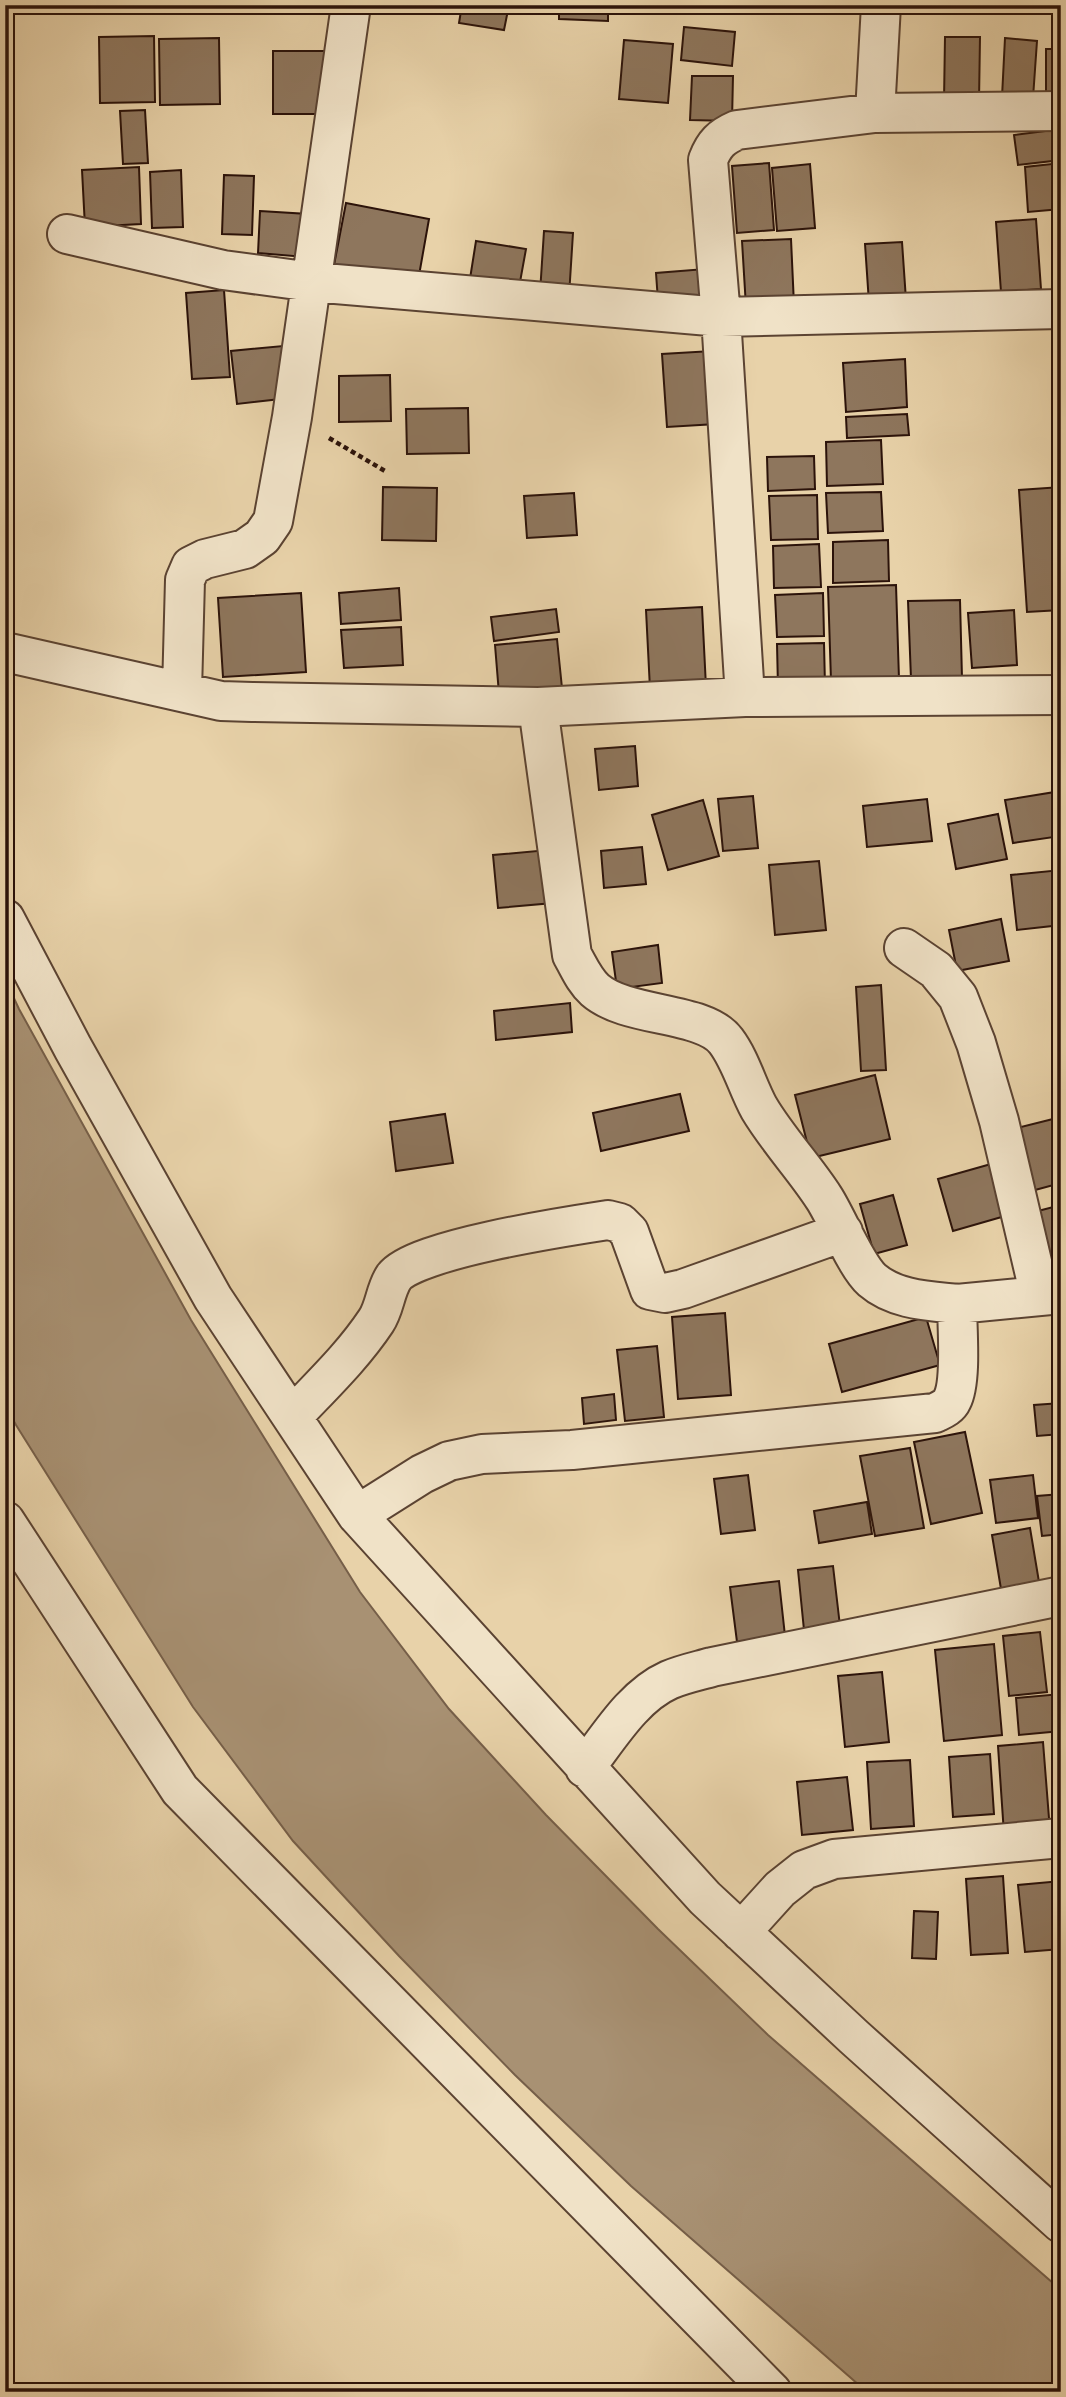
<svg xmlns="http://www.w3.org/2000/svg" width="1066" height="2397" font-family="'IM FELL DW Pica',serif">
<rect width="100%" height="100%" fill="#e8d2a9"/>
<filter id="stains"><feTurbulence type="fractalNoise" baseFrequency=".00286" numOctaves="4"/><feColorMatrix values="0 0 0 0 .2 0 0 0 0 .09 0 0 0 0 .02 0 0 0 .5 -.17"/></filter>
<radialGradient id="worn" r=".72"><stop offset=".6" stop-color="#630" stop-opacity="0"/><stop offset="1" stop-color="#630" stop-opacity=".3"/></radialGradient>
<path fill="#a89173" stroke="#765f49" stroke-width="2" d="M 5,979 L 19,1009 L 191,1320 L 360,1592 L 449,1709 L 546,1815 L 658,1929 L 768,2035 L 1061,2290 L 1061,2392 L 867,2392 L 631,2186 L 515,2075 L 399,1956 L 293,1841 L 193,1707 L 16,1425 L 5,1405 Z"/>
<path fill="#8e765d" stroke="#2c130a" stroke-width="2" d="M 462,5 L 509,5 L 504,30 L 459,23 Z
M 559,5 L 608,5 L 608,21 L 559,19 Z
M 812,5 L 870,5 L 870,13 L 812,14 Z
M 684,27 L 735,32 L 732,66 L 681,60 Z
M 154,36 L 155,102 L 100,103 L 99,37 Z
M 945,37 L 980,37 L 979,101 L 944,101 Z
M 219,38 L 220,104 L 160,105 L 159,39 Z
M 1005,38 L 1037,41 L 1033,98 L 1002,97 Z
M 624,40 L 673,44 L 668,103 L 619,99 Z
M 1046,49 L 1061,49 L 1061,97 L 1046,97 Z
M 273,51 L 328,51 L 327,114 L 273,114 Z
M 692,76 L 733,76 L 732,121 L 690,120 Z
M 145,110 L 148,163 L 123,164 L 120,111 Z
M 1061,129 L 1061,160 L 1018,165 L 1014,135 Z
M 769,163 L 774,230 L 737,233 L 732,166 Z
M 1061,163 L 1061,209 L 1028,212 L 1025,167 Z
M 810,164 L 815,228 L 777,231 L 772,168 Z
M 139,167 L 141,224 L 85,227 L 82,170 Z
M 181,170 L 183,227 L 152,228 L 150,172 Z
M 224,175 L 254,176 L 252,235 L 222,234 Z
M 346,203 L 429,219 L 418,281 L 334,265 Z
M 260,211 L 308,214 L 305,257 L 258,253 Z
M 1036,219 L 1041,289 L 1001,292 L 996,222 Z
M 544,231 L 573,233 L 569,296 L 540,293 Z
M 791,239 L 794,305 L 746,307 L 742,241 Z
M 476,241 L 526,249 L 518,293 L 469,285 Z
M 902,242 L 906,300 L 869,303 L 865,244 Z
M 705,269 L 707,298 L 658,301 L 656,273 Z
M 224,290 L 230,377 L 192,379 L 186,293 Z
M 283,346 L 289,398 L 237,404 L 231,351 Z
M 712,351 L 716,424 L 667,427 L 662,354 Z
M 905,359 L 907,407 L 846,412 L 843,363 Z
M 390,375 L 391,421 L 339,422 L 339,376 Z
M 468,408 L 469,453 L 407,454 L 406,409 Z
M 907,414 L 909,435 L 847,438 L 846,417 Z
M 881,440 L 883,484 L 827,486 L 826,442 Z
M 814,456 L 815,489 L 768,491 L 767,457 Z
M 383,487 L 437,488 L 436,541 L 382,540 Z
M 1061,487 L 1061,610 L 1027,612 L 1019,490 Z
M 881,492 L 883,531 L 828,533 L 826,493 Z
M 574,493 L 577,535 L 527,538 L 524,496 Z
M 817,495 L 818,539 L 771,540 L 769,496 Z
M 888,540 L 889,581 L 833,583 L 833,542 Z
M 819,544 L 821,587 L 774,588 L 773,546 Z
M 896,585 L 899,679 L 831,681 L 828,587 Z
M 399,588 L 401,620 L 341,624 L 339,593 Z
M 301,593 L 306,672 L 223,677 L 218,598 Z
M 823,593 L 824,636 L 777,637 L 775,595 Z
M 960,600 L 962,678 L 911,679 L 908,601 Z
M 702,607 L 706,687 L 650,689 L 646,610 Z
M 556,609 L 559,632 L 494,641 L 491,617 Z
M 1014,610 L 1017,665 L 972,668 L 968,613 Z
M 401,627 L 403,665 L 344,668 L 341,630 Z
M 557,639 L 562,688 L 499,694 L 495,645 Z
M 824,643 L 825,686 L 778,688 L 777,644 Z
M 635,746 L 638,786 L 599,790 L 595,749 Z
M 1055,792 L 1061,836 L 1013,843 L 1005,800 Z
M 753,796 L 758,848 L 723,851 L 718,799 Z
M 927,799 L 932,841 L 867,847 L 863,806 Z
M 703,800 L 719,856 L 668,870 L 652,815 Z
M 998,814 L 1007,859 L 956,869 L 948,824 Z
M 642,847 L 646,884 L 604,888 L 601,851 Z
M 548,850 L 553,903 L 498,908 L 493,855 Z
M 819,861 L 826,930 L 775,935 L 769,865 Z
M 1061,870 L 1061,925 L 1017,930 L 1011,875 Z
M 1001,919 L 1009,961 L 957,971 L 949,930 Z
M 658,945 L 662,983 L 617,989 L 612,952 Z
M 881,985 L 886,1070 L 861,1071 L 856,987 Z
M 570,1003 L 572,1032 L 496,1040 L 494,1011 Z
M 875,1075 L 890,1139 L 811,1158 L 795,1095 Z
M 680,1094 L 689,1131 L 601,1151 L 593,1113 Z
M 445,1114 L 453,1163 L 396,1171 L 390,1122 Z
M 1053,1119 L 1061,1149 L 1061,1183 L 1024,1193 L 1009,1130 Z
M 998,1162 L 1012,1214 L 953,1231 L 938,1179 Z
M 893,1195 L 907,1245 L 874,1254 L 860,1204 Z
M 1061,1205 L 1061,1280 L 1050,1283 L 1034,1212 Z
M 725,1313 L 731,1395 L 678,1399 L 672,1317 Z
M 926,1317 L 940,1365 L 842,1392 L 829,1344 Z
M 657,1346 L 664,1417 L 625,1421 L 617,1350 Z
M 614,1394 L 616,1420 L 584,1424 L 582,1398 Z
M 1061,1403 L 1061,1434 L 1037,1436 L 1034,1405 Z
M 965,1432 L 982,1513 L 931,1524 L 914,1442 Z
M 910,1448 L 924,1528 L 875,1536 L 860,1456 Z
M 748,1475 L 755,1530 L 721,1534 L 714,1479 Z
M 1033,1475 L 1038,1518 L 996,1523 L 990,1480 Z
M 1061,1494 L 1061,1534 L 1042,1536 L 1037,1496 Z
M 867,1502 L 872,1534 L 819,1543 L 814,1511 Z
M 1030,1528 L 1040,1588 L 1002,1595 L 992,1535 Z
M 833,1566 L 840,1626 L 804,1630 L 798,1570 Z
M 779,1581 L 785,1636 L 737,1642 L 730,1587 Z
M 1040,1632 L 1047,1692 L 1009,1696 L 1003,1636 Z
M 994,1644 L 1002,1735 L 944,1741 L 935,1650 Z
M 882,1672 L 889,1742 L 845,1747 L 838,1676 Z
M 1061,1694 L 1061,1731 L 1019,1735 L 1016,1698 Z
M 1043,1742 L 1050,1831 L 1004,1834 L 998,1746 Z
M 990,1754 L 994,1814 L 953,1817 L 949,1757 Z
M 910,1760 L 914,1826 L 871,1829 L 867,1762 Z
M 847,1777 L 853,1830 L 802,1835 L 797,1782 Z
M 1003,1876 L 1008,1953 L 971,1955 L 966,1879 Z
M 1061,1881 L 1061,1949 L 1025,1952 L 1018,1885 Z
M 914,1911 L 938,1912 L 936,1959 L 912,1958 Z"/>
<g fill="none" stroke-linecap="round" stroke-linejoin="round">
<g stroke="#5b4332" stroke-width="42">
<path id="street" d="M 875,113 L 881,5
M 67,234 L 223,270 L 312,282 L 721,317 L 1061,309
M 5,652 L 221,701 L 252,702 L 538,707 L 745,697 L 1061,695
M 182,691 L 185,580 L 191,566 L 205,559 L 245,549 L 262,537 L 273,521 L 292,417 L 351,5
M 745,697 L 721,317 L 708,160 C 714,144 721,137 737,130 L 875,113 L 1061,111
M 538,707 L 572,955 C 579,967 584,980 595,990 C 627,1018 704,1011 726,1041 C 741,1061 747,1086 759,1108 C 778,1140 804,1167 824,1198 C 837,1218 856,1266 872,1280 C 895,1300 929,1301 957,1304
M 5,919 L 73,1048 L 213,1298 L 357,1515 L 705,1898 L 854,2037 L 1061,2223
M 904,948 L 936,970 L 958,997 L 976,1043 L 999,1121 L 1040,1296
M 292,1417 C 321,1386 352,1357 376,1321 C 385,1308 385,1290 394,1277 C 415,1249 569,1226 608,1220 L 620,1223 L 629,1232 L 650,1290 L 665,1293 L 683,1289 L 843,1232
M 357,1515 L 422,1474 L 449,1461 L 482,1454 L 572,1450 L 935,1413 C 941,1410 949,1407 952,1400 C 962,1381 957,1327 957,1304 L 1061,1294
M 5,1521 L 180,1790 L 772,2392
M 585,1768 C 609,1737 633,1696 669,1680 C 683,1674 698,1671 712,1667 L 1061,1596
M 741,1932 L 780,1889 L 804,1870 L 834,1859 L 1061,1838"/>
</g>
<path stroke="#2c130a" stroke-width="4.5" stroke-dasharray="5 3.5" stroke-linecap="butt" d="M 329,438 L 385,471"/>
<use href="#street" stroke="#f0e2c7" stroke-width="38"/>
</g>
<rect width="1066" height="2397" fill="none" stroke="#e8d2a9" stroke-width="28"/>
<rect x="7" y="7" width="1052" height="2383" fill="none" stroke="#2c130a" stroke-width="3.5"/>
<rect x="14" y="14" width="1038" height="2369" fill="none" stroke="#2c130a" stroke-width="2"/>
<rect width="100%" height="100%" filter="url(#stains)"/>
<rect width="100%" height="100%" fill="url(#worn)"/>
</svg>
